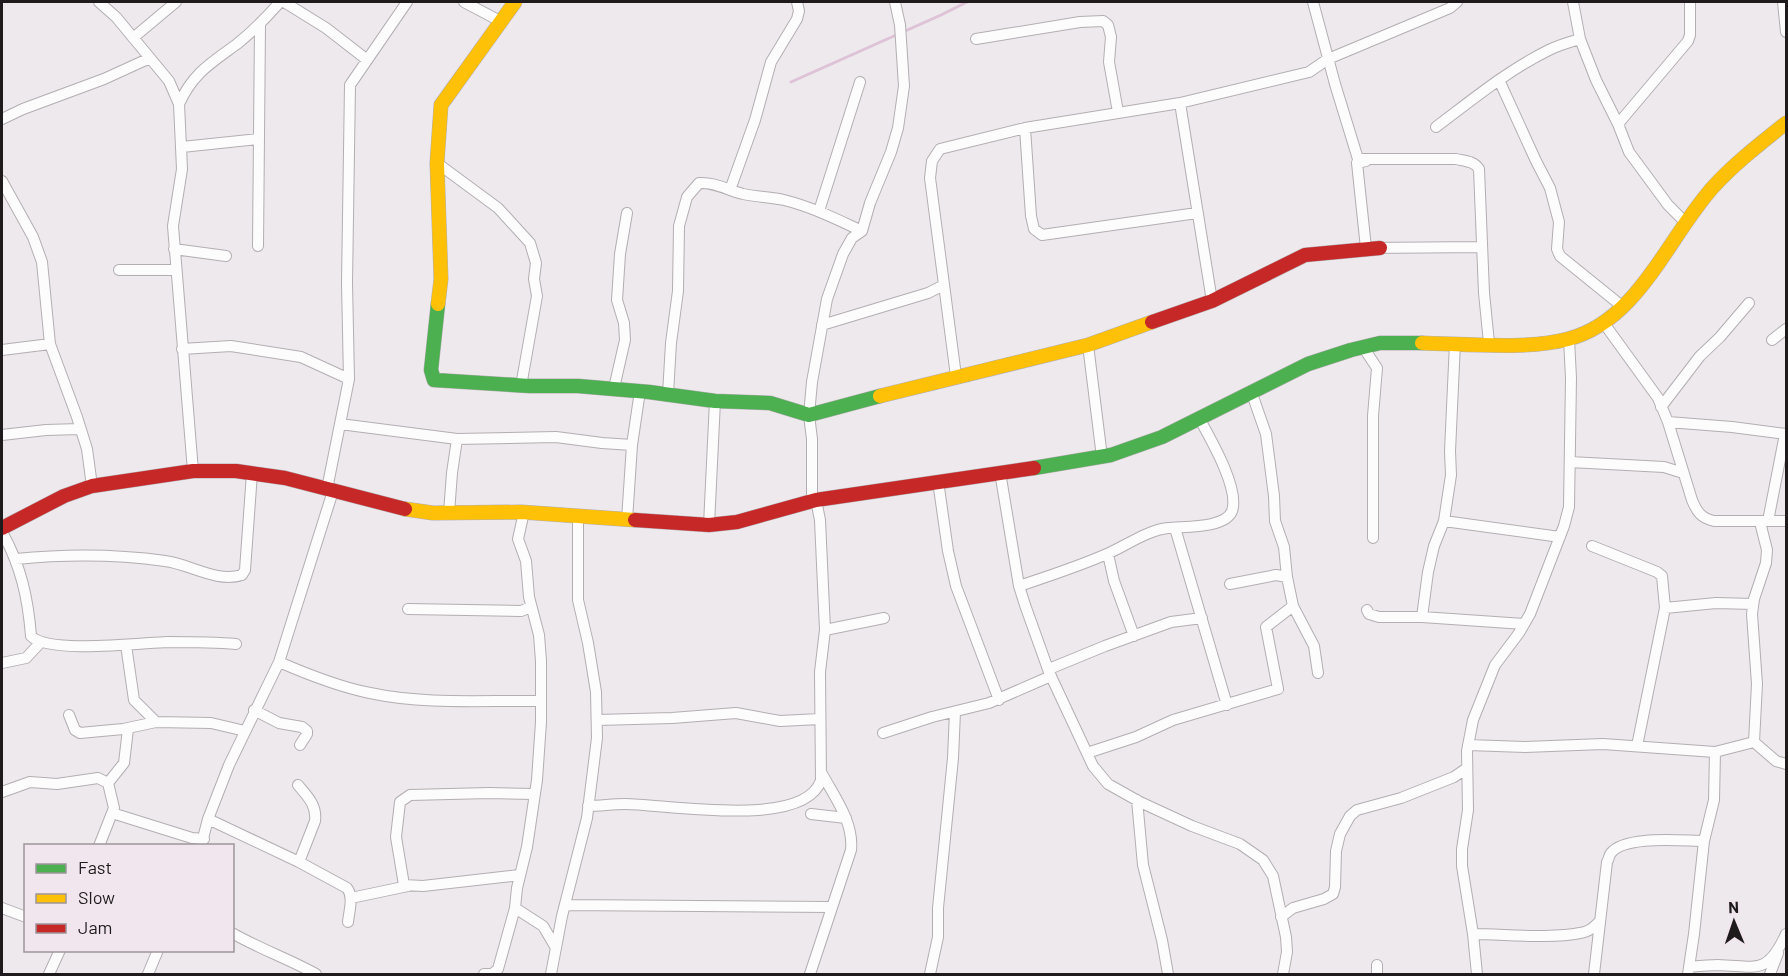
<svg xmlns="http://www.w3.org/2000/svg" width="1788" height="976" font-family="Barlow,sans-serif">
<rect width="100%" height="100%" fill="#eee9ed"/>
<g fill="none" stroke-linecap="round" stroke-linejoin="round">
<path stroke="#dec2d6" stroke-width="3" d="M 791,82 L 941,15 L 967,2"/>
<g stroke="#b3aeb2" stroke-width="12">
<path id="street" d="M 99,2 L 116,17 L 169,81 L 179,104 L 182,169 L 173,226 L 193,471
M 284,2 L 326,28 L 366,59
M 464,2 L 500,21
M 1313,2 L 1335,84 L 1358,159 L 1456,159 C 1465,161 1474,161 1479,169 L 1484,293 L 1489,343
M 1573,2 L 1580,39 L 1596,80 L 1618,124 L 1629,152 L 1668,205 L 1686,223
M 1783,2 L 1786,32
M 133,38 L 176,2
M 976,39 L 1080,22 L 1103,21 L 1108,25 L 1111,37 L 1109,62 L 1118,112
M 1499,80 L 1536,161 L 1550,188 L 1559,222 L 1557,249 L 1560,256 L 1623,307
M 1180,103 L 1212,301
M 179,104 C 193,73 211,63 237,44 C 253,31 267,17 280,2
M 2,119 L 23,109 L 104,79 L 150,58
M 1618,124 L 1688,41 L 1690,35 L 1690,2
M 1436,127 C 1472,100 1508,70 1549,50 C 1559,45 1570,42 1580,39
M 1025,128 L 1031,216 L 1034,229 L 1042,235 L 1197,213
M 182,147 L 258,139
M 1366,161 L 1357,163 L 1366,248 L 1481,247
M 437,163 L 498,208 L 530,243 L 536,263 L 534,279 L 537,296 L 521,386
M 2,181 L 33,237 L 42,262 L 50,344 L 77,417 L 87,449 L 92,486
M 730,190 L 755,120 L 771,62 L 797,19 L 799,11 L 797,2
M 819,211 L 860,82
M 258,246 L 260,25
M 174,249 L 226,256
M 119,270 L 176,270
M 1603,322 L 1658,398 L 1668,422 L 1692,500 C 1697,512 1701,518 1714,521 L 1786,521
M 822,325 L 928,293 L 944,285
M 1772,340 L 1786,329
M 1088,345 L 1102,457
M 1363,347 L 1377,368 L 1373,416 L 1373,538
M 182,349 L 231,346 L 301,357 L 349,379
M 2,350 L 50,344
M 956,376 L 930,178 L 932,161 L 940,149 L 1025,128 L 1180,103 L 1309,72 L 1328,59 L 1450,8 L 1457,2
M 614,388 L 625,340 L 624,323 L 617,300 L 620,254 L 627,213
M 1251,391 L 1266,434 L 1274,496 L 1275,521 L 1284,547 L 1287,577 L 1293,606 L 1314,646 L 1318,673
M 668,394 L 671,343 L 678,291 L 679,226 L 687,197 L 699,183 C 715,182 727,190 743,194 C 757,197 771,197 784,200 C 812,207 836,219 862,231
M 1661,407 L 1700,356 L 1720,337 L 1749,303
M 1668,422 L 1732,427 L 1786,434
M 340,424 L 457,439 L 556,437 L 602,443 L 632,445
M 2,435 L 46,430 L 80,429
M 1570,462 L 1664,467 L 1683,473
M 1000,472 L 1019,586 L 1025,605 L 1049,672 L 1093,766 L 1108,784 L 1140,802 L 1192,826 L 1240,844 L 1263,860 L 1273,876 L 1286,937 L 1287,952 L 1283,974
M 938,481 L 948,551 L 956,586 L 999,700
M 327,489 L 349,379 L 347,283 L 350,85 L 407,2
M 812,501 L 812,439 L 809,415 L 812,382 L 827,299 L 843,254 L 852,238 L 862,231 L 870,203 L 891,152 L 898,128 L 904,86 L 900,25 L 895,2
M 449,513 L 452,473 L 457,439
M 627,520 L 632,445 L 640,391
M 1444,521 L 1560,537
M 1768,521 L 1785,434
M 709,525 L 715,401
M 1175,528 L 1227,705
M 2,532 C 21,566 28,598 31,636 C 48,654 140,643 167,642 C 190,642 213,642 236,644
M 1592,546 L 1657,572 L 1662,576 L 1665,608 L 1637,746
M 1108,554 L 1114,581 L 1134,636
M 16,559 C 66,554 115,554 165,561 C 190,564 216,583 242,575 L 245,570 L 252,473
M 1230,584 L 1276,575 L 1287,577
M 1019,586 C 1049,576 1080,566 1109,553 C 1127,545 1148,530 1168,528 C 1183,526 1225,529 1232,511 C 1240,489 1210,438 1199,418
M 1665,608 L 1716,603 L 1753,604
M 408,609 L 521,611 L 531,607
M 1367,610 L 1369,614 L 1379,617 L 1422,617 L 1524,624
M 1422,617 L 1428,572 L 1434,546 L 1444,521 L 1451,475 L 1450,451 L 1455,343
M 825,630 L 884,618
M 126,645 L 134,700 L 156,722
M 279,662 C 309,675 339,687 370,693 C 426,705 484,700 540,701
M 2,663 L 26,658 L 40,643
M 1049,669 L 1105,646 L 1171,622 L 1202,618
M 254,710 L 279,723 L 302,727 L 307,731 L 307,734 L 300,745
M 69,715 L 75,730 L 80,733 L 123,729 L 156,722 L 211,723 L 245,731
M 597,720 L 672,718 L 736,713 L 780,721 L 820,719
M 128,729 L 124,763 L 108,783 L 114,808 L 112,813 L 192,838 L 204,839
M 883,733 L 932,717 L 989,703 L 1051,676
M 1754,742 L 1757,684 L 1752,614 L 1754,599 L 1766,563 L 1767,550 L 1760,522
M 1754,742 L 1776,761 L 1786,764
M 1468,745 L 1525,747 L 1603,744 L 1715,752 L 1754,742
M 1087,753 L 1136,737 L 1173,720 L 1278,689 L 1266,627 L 1293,606
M 298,785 C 307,796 317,805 315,821 L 299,862
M 2,792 L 30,782 L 57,784 L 98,778 L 108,783
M 1137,800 L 1143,865 L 1162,940 L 1168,974
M 588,806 C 600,806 613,804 625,804 C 666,804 805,830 821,780 L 820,672 L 825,630 L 820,520 L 816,500
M 811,814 L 846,818
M 208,819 L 299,862 L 347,888 C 354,897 349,911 348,922
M 99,846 L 112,813
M 201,846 L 208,819 L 229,765 L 279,662 L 333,491
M 520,875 L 423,886 L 404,885 L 396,837 L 400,802 L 410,795 L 489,793 L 534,794
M 351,898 L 408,886
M 565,905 L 831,907
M 2,908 L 26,917
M 515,908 L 543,926 L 556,948
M 1281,917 L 1293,908 L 1324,899 L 1333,894 L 1335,887 L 1336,851 L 1340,834 L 1350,816 L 1357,810 L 1401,798 L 1454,777 L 1467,768
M 232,933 C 260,949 289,959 316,974
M 1473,934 C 1504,934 1551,939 1580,933 C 1589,932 1594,927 1600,921
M 1377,965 L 1377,974
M 1689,967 C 1699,966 1708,965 1718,965 C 1756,966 1767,976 1786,934
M 49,974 L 60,950
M 148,974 L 158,950
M 484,974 L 492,974 L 498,969 L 515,908 L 517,888 L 527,847 L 537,780 L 541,722 L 541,661 L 539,635 L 529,597 L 526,561 L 518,539 L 524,512
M 551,974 L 562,916 L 587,818 L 597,738 L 596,692 L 588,643 L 578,600 L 578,516
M 810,974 L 851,850 C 854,822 834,796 821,772
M 930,974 L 938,937 L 938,908 L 953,758 L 955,712
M 1477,974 L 1473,934 L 1462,866 L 1462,849 L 1468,810 L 1467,751 L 1473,720 L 1495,665 L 1519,633 L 1530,614 L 1564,526 L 1569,507 L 1571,378 L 1569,339
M 1594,974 L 1607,862 C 1609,859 1609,855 1611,853 C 1625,835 1682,841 1704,841
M 1688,974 L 1694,934 L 1704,841 L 1714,800 L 1715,752
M 1770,974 L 1778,953"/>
</g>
<g stroke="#b3aeb2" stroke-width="15">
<path id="fast" d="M 438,304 L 431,370 L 434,380 L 530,386 L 578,386 L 649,392 L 715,401 L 770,403 L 809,415 L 880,396
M 1034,468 L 1111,455 L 1162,437 L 1308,364 L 1351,350 L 1380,343 L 1422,343"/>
</g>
<g stroke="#b3aeb2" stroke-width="15">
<path id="slow" d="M 438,304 L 441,279 L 437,163 L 441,105 L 515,2
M 1422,343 C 1466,344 1527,350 1568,339 C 1639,321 1669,235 1714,186 C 1735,163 1761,143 1786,123
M 880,396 L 1088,345 L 1152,322
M 405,509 L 433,513 L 521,512 L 635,520"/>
</g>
<g stroke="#b3aeb2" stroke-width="15">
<path id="jam" d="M 1152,322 L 1212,301 L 1305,255 L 1380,248
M 635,520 L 709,525 L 737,522 L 816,500 L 1034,468
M 2,528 L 64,496 L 92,486 L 193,471 L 236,471 L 285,478 L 405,509"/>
</g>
<use href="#street" stroke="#fcfcfc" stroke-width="10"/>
<use href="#fast" stroke="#4caf50" stroke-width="14"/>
<use href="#slow" stroke="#ffc107" stroke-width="14"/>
<use href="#jam" stroke="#c62828" stroke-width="14"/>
</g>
<rect width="1788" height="976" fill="none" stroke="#1f1b1d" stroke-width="6"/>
<rect x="24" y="844" width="210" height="108" fill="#f1e6ee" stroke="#9d959a" stroke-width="1.5"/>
<rect x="36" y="864" width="30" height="9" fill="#4caf50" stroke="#9d959a" stroke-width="1.5"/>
<text x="78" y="874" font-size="18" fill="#1f1b1d">Fast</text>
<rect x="36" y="894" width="30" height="9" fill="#ffc107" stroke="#9d959a" stroke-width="1.5"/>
<text x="78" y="904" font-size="18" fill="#1f1b1d">Slow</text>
<rect x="36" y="924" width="30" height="9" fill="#c62828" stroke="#9d959a" stroke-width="1.5"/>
<text x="78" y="934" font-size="18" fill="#1f1b1d">Jam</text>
<g transform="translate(1734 922) rotate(358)" stroke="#f1e6ee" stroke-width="4.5" paint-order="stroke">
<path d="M0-4.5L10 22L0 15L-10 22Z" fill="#1f1b1d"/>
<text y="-9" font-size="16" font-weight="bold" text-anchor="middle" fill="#1f1b1d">N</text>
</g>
</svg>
